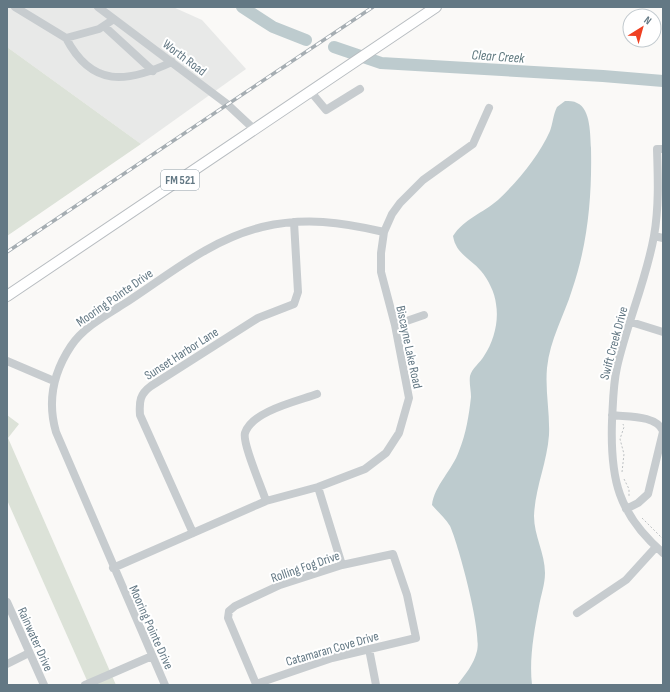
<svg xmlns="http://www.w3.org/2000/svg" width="670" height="692" font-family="'Sofia Sans Condensed',sans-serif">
<rect width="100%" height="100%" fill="#faf9f7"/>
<path fill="#e8e9e8" d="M 7,7 L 173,7 L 202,20 L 246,69 L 141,144 L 7,47 Z"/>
<path fill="#dce2d8" d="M 7,47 L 141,144 L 7,236 Z
M 7,415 L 19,424 L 8,438 L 116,685 L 89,685 L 7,500 Z"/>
<path fill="#bdcbce" d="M 565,101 C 569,101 574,101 577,103 C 591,109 590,135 591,148 C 592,197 588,243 572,290 C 564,316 550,339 547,368 C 545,391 550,413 549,435 C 547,463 535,488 534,516 C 534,536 545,553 545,573 C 545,584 541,595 539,606 C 534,632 529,659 532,685 L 457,685 C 465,675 474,664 477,651 C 482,632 459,546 450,526 C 446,519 438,512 432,505 C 434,486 453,469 459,451 C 466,434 469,415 471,397 C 471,390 469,383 470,376 C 472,368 480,363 484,356 C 494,341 499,321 496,304 C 495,293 488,279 481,271 C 470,258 456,254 453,236 C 464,219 483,213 498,200 C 518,181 539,156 550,131 C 553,123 553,115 557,107 Z"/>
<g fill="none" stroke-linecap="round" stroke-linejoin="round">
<path stroke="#bdcbce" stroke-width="12" d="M 242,7 L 273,27 L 306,40
M 334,47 L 381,63 L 603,76 L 663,81"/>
<g stroke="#b8bdc1" stroke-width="12">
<path id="major" d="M 7,296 L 436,7"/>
</g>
<path stroke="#bec2c4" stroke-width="1" stroke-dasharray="2 2" stroke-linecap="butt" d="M 622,472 L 624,454 L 620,439 L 624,427 L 623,424
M 624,479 L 629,489 L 629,496
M 642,518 L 663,539"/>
<path stroke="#c7cccf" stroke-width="8" d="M 15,7 L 66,38 L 99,29 L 114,19
M 98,7 L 227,104 L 255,130
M 105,27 L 153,71
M 66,38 C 92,88 127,83 172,62
M 311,92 L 326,110 L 360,89
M 663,149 L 657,149 C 658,178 659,208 654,236 C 646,281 627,323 617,367 C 613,385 613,403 612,421 C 610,479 618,514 663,553
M 654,236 L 663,238
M 631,322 L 663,332
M 395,325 L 424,315
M 7,361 L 54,381
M 612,415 C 628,417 656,415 663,431
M 318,487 L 342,565
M 266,501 C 262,488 242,443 245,433 C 252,411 298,401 317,394
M 626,509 L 638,503 L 648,494 L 663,432
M 193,533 L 140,415 C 139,401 140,394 151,386 L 258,318 L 294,304 L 298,292 L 294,222
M 393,554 L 407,595 L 416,638 L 332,658 L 256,684 L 228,618 L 229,611 L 235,606 L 280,585 L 342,565 Z
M 113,568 L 266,501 L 318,487 L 365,469 L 386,453 L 399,433 L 409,398 L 395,325 L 381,272 L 381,253 L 384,232 L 392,214 L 400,203 L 423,180 L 473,144 L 489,108
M 7,602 L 44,685
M 577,613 L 626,580 L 656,547
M 369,649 L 376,685
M 7,664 L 29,653
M 85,685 L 152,656
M 165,685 L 56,432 C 47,401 53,373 71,346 C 84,326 110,313 130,300 C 171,273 212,239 262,227 C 305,217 341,222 384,232"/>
<use href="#major" stroke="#fff" stroke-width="10"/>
<g stroke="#a5adb2" stroke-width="3.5">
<path id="rail" d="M 7,252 L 373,7"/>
</g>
<use href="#rail" stroke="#fff" stroke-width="2" stroke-dasharray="6" stroke-linecap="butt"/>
</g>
<g text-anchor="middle" stroke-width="4" stroke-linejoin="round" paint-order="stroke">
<rect fill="#fff" stroke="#92a0a9" stroke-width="1" x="161" y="170" width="38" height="20" rx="3"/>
<g font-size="12" font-weight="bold" fill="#637884">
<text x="180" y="184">FM 521</text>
</g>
<g font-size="13" fill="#637884" stroke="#fff">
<text transform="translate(185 57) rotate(37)" y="5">Worth Road</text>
<text transform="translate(114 297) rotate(-35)" y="5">Mooring Pointe Drive</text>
<text transform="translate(613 343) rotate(-75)" y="5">Swift Creek Drive</text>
<text transform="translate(410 347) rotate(78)" y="5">Biscayne Lake Road</text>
<text transform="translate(181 353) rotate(-33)" y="5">Sunset Harbor Lane</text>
<text transform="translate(305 566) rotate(-19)" y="5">Rolling Fog Drive</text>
<text transform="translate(152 627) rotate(66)" y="5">Mooring Pointe Drive</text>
<text transform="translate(36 639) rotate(66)" y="5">Rainwater Drive</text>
<text transform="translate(332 648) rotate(-16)" y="5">Catamaran Cove Drive</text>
</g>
<g font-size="14" font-style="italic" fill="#5e787e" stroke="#fff">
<text transform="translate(498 56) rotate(4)" y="5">Clear Creek</text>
</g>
</g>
<rect width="670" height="692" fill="none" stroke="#637884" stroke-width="16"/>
<g transform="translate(642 28) rotate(37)"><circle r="19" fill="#ffffff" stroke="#c1c9ce"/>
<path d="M0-3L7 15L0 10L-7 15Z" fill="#ef4022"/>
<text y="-6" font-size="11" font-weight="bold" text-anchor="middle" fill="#637884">N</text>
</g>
</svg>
